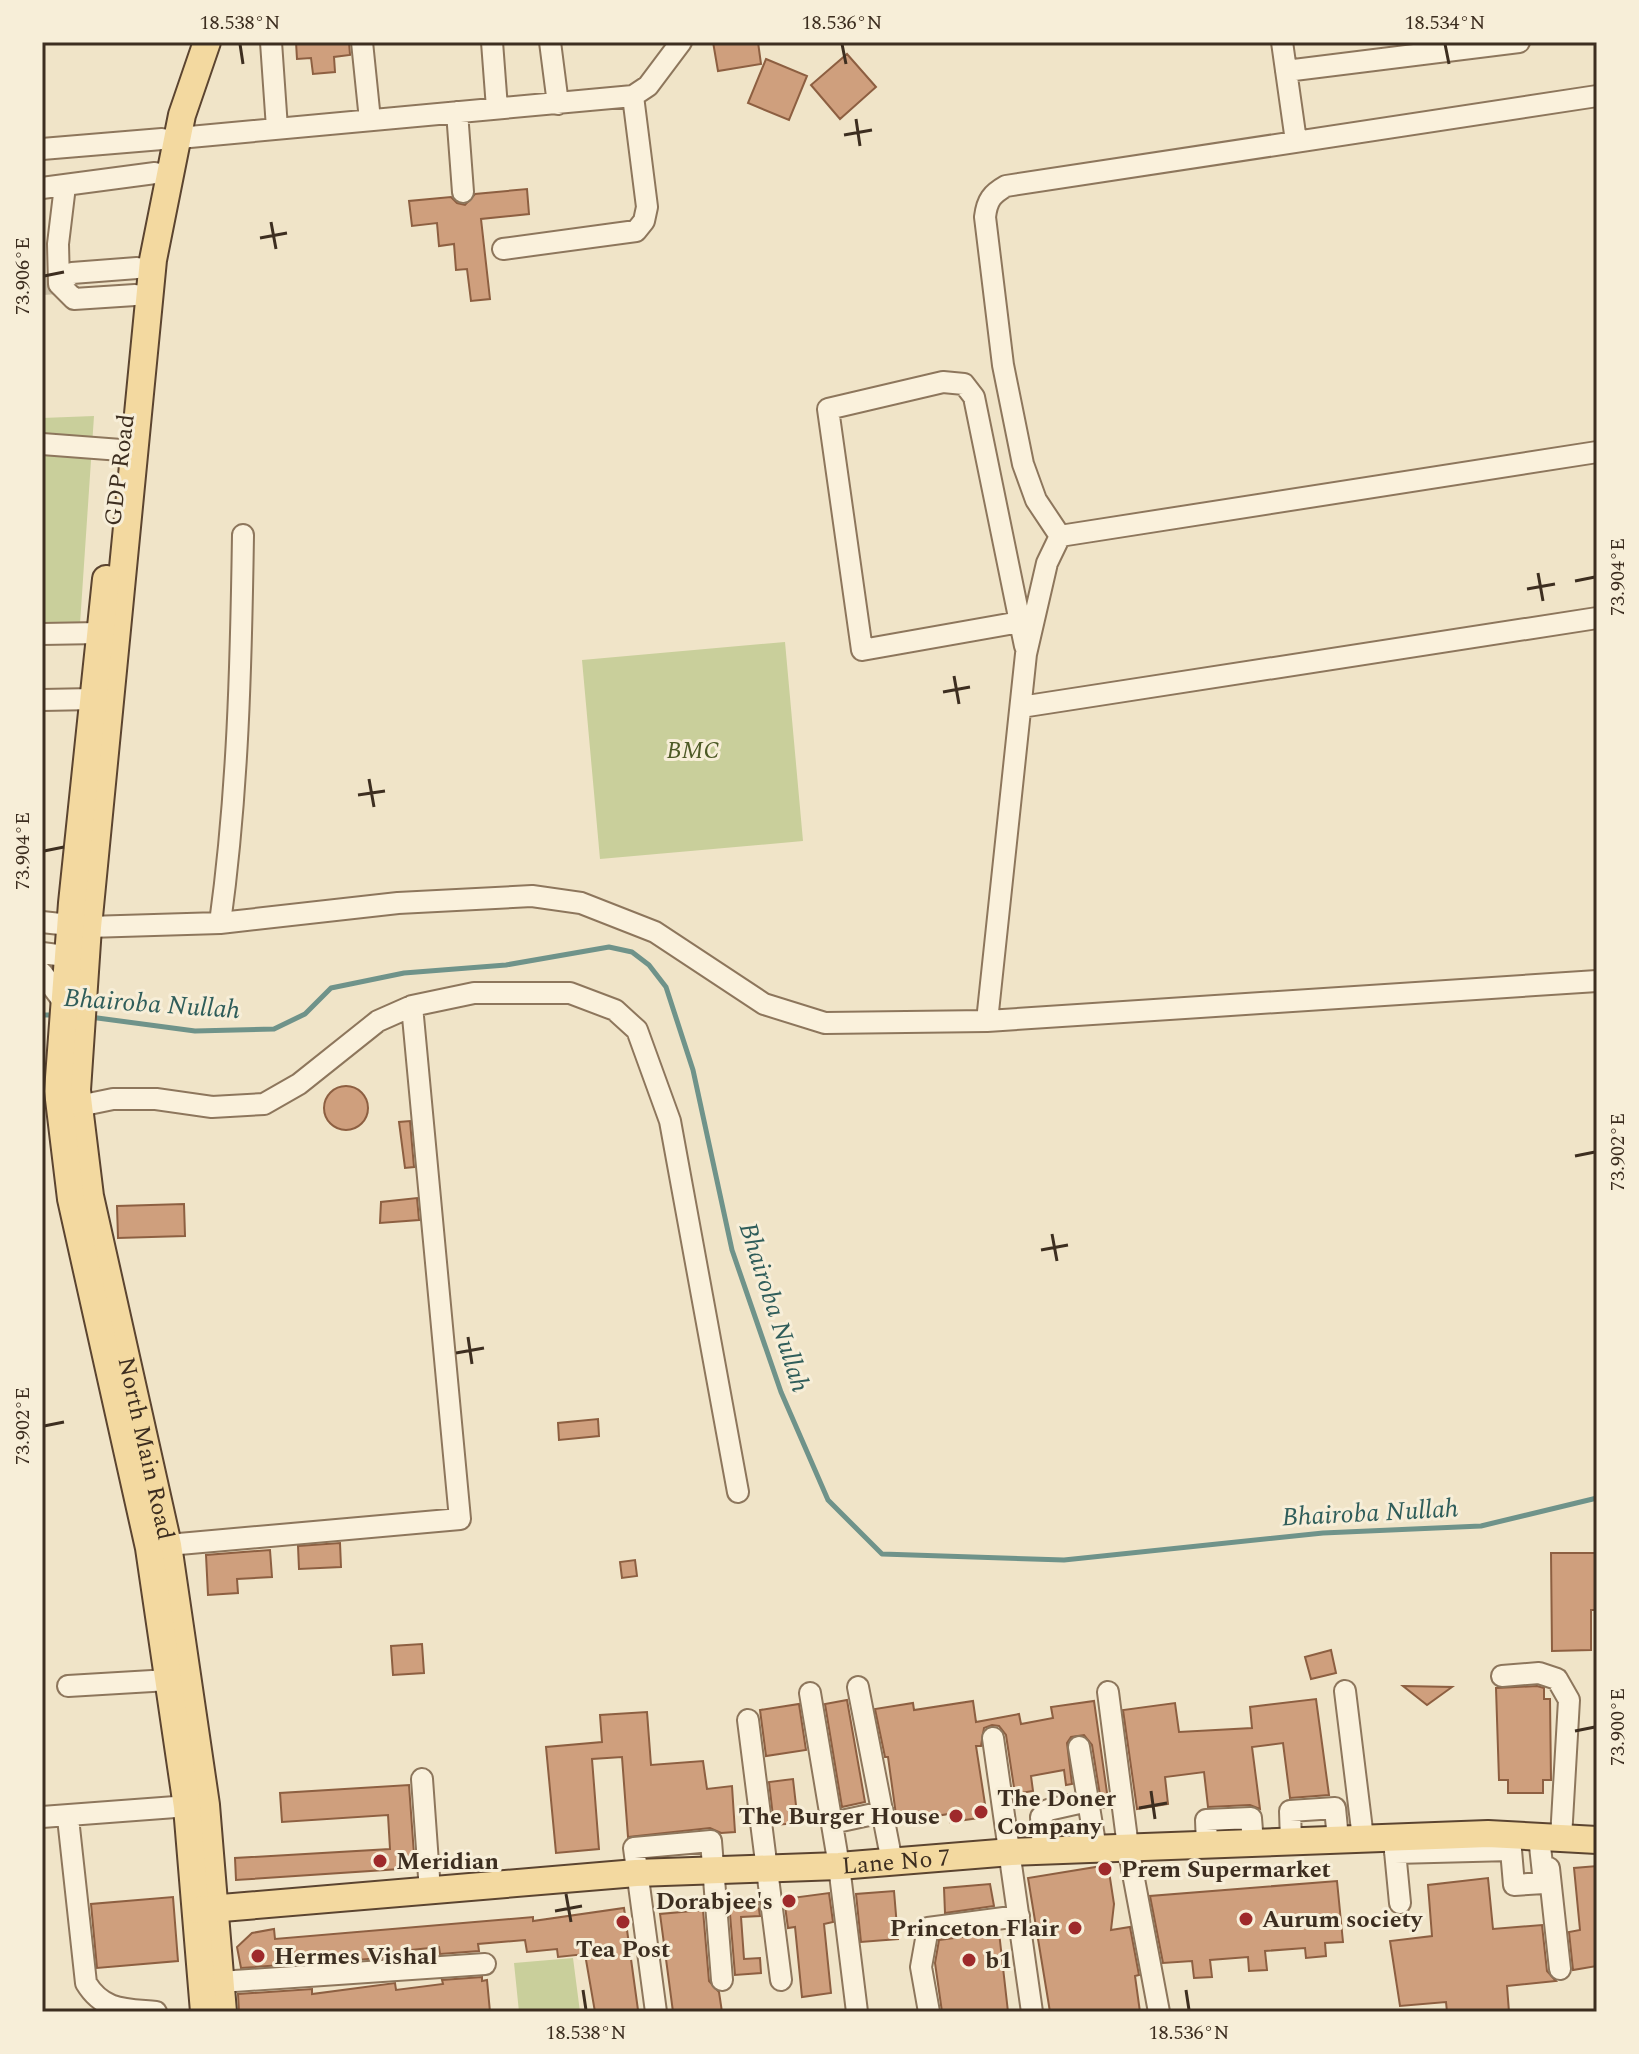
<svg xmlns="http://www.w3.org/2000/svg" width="1639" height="2054" font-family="Spectral,serif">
<rect width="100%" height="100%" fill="#f0e4c8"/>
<path fill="#c9cf9b" d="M 94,416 L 80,624 L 42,625 L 42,418 Z
M 785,642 L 803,841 L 600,859 L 582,660 Z
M 573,1958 L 580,2012 L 519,2012 L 514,1963 Z"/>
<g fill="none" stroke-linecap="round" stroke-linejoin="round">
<path stroke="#6f938a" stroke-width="5" d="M 42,1015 L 56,1015
M 90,1017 L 195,1031 L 274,1029 L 305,1014 L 331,988 L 404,973 L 506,965 L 609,947 L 632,952 L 649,965 L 666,987 L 693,1070 L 732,1250 L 781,1392 L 828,1500 L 882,1554 L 1064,1560 L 1323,1533 L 1481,1526 L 1597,1498"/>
</g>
<path fill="#cf9f7d" stroke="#8d5f41" stroke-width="2" d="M 296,42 L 349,42 L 350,55 L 334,57 L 335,72 L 313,74 L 311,58 L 297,59 Z
M 713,42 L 758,42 L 761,64 L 718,71 Z
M 847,54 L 876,87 L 840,119 L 811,85 Z
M 766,59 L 807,76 L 789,120 L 748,103 Z
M 527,189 L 529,214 L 481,219 L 490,299 L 471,301 L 467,269 L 456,270 L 454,244 L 439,246 L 437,223 L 412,226 L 409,201 L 451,197 L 457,203 L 465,205 L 475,194 Z
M324 1108a22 22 0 1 1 44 0a22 22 0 1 1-44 0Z
M 410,1121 L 414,1167 L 405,1168 L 399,1122 Z
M 417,1198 L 419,1220 L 380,1223 L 381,1202 Z
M 184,1204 L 185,1236 L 118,1238 L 117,1206 Z
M 598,1419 L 599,1436 L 559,1440 L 558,1423 Z
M 340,1543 L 341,1567 L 299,1569 L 298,1546 Z
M 270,1550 L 272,1577 L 237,1579 L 238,1593 L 208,1595 L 206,1555 Z
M 1551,1553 L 1597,1553 L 1597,1610 L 1591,1610 L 1591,1650 L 1552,1651 Z
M 635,1560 L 637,1576 L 622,1578 L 620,1562 Z
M 422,1644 L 424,1673 L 393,1675 L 391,1646 Z
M 1331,1650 L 1336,1673 L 1311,1679 L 1305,1657 Z
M 1403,1686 L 1452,1687 L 1427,1705 Z
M 1537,1686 L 1544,1688 L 1544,1699 L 1550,1699 L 1551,1780 L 1543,1780 L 1543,1793 L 1508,1793 L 1508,1780 L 1499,1780 L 1496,1688 Z
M 1316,1699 L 1329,1795 L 1290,1798 L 1283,1743 L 1252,1747 L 1260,1809 L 1250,1805 L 1208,1807 L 1204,1772 L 1165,1777 L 1168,1804 L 1137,1809 L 1123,1710 L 1175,1703 L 1179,1732 L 1252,1728 L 1250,1707 Z
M 847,1700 L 865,1802 L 842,1807 L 825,1704 Z
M 973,1701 L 976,1722 L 1019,1714 L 1021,1724 L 1053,1718 L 1051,1707 L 1094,1701 L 1109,1807 L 1102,1808 L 1092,1745 L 1084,1735 L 1071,1737 L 1067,1743 L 1072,1784 L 1066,1785 L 1064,1770 L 1031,1776 L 1033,1791 L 1015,1794 L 1006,1735 L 999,1726 L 992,1725 L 984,1728 L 981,1746 L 976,1746 L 987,1817 L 950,1822 L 949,1814 L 897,1822 L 888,1757 L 885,1757 L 875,1709 L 913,1703 L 914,1710 Z
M 799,1704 L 806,1750 L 766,1756 L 760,1710 Z
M 647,1712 L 651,1765 L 703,1761 L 707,1789 L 732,1786 L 735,1832 L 721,1833 L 710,1828 L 628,1837 L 622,1757 L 592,1759 L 599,1849 L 556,1853 L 546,1747 L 602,1742 L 600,1715 Z
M 793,1779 L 798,1823 L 774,1825 L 769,1782 Z
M 409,1785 L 415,1868 L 236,1880 L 235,1858 L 390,1849 L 388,1815 L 282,1822 L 280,1793 Z
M 1108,1865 L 1114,1904 L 1111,1930 L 1130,1927 L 1139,1975 L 1135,1976 L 1140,2012 L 1050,2012 L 1028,1878 Z
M 1597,1866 L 1597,1966 L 1573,1970 L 1569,1932 L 1580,1930 L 1574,1868 Z
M 1488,1878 L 1493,1929 L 1542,1925 L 1547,1971 L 1556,1981 L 1507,1986 L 1509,2012 L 1447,2012 L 1446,2002 L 1400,2006 L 1390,1941 L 1432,1936 L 1428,1885 Z
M 1337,1881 L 1343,1942 L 1325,1943 L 1326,1956 L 1306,1958 L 1305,1948 L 1265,1951 L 1267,1970 L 1249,1971 L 1248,1957 L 1210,1960 L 1212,1977 L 1194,1978 L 1192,1961 L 1163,1963 L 1150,1896 Z
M 990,1884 L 994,1906 L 945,1913 L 944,1888 Z
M 894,1891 L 898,1939 L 861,1942 L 856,1894 Z
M 829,1893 L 833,1922 L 824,1924 L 831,1993 L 802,1997 L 795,1927 L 788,1928 L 784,1899 Z
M 173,1897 L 178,1961 L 97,1968 L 91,1904 Z
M 753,1900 L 758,1902 L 760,1916 L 741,1917 L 744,1959 L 760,1958 L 761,1973 L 735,1975 L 729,1902 Z
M 624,1908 L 638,2010 L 625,2012 L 595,2012 L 585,1954 L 558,1957 L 557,1949 L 527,1952 L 525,1940 L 478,1944 L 479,1951 L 440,1954 L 439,1947 L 392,1952 L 392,1957 L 356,1960 L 356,1953 L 309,1958 L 309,1963 L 241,1968 L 237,1947 L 252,1933 L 274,1929 L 275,1939 L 533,1917 L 533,1921 Z
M 703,1910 L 709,1981 L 719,1992 L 722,2012 L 673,2012 L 660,1914 Z
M 999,1932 L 1008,2012 L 942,2012 L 935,1963 L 939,1940 Z
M 482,1977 L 482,1981 L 487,1980 L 490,2012 L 239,2012 L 238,1994 L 312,1989 L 312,1994 L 395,1983 L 396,1990 L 443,1984 L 442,1980 Z"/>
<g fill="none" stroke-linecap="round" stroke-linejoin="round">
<path stroke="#ccc0a6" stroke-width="20" stroke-dasharray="20 10" stroke-linecap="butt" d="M 42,285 L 59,284"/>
<g stroke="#8d765c" stroke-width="24">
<path id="minor" d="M 271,42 L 277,128
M 362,42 L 370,120
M 492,42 L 497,108
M 550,42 L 558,104
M 1282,42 L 1296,141
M 1286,71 L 1519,42
M 457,112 L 463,192
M 179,138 L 633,96 L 648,86 L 681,42
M 42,149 L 162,139
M 65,186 L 58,244 L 59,284 L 74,299 L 135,295
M 42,188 L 155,173
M 503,249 L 636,231 L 644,221 L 647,207 L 633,96
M 59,284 L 72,273 L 137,268
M 42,444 L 121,450
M 1060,536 L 1036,500 L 1023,464 L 1003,365 L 985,217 C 987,200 992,194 1006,186 L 1597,96
M 1020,622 L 862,650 L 828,409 L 943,382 L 964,384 L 974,397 L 1020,622 L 1025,646
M 42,634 L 100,633
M 42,700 L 94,699
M 1021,707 L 1597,618
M 42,922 L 88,927 L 220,923 L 398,903 L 532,896 L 581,903 L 655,932 L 764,1004 L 825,1023 L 987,1021 L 1597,981
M 220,923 C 238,793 241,666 243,535
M 42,953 L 81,958
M 42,973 L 63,1001
M 987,1021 L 1026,654 L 1047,563 L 1060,536 L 1597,452
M 79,1106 L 113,1099 L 156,1099 L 212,1107 L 264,1104 L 299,1084 L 378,1021 L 412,1006 L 474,993 L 570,993 L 615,1010 L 637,1030 L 670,1121 L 738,1492
M 168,1545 L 460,1519 L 412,1006
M 1502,1676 L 1539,1673 L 1557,1679 L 1569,1700 L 1561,1838
M 68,1686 L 169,1680
M 858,1687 L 892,1862
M 1345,1691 L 1363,1838
M 1108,1692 L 1128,1847 L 1159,2012
M 810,1693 L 839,1866 L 857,2012
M 748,1720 L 781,1980
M 993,1738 L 1032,2012
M 1079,1747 L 1096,1849
M 422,1779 L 430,1891
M 42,1817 L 202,1805
M 68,1818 L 86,1983 C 103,2011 125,2009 156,2012
M 832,1823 L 883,1812
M 1291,1841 L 1290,1811 L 1335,1808 L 1338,1839
M 1394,1841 L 1400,1903
M 1207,1845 L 1206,1820 L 1251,1818 L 1253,1843
M 1043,1851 L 1041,1817 L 1048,1810 L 1088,1801
M 1395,1853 L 1511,1850 L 1514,1885 L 1544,1883 L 1539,1837
M 1549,1868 L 1560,1969
M 220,1982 L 485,1964
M 656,2012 L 634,1848 L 711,1841 L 722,1980
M 929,2012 L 921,1967 L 928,1928 L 1019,1916"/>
</g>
<g stroke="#5b4430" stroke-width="30">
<g id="major">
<path id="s1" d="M 207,42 L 182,115 L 153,260 L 88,927 L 77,1090 L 90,1196 L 168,1545 L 206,1805 L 223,2012"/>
<path d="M 106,579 L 72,903 L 58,1091 L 71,1199 L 149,1548 L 187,1807 L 204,2012"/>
<path id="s2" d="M 198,1910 L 636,1873 L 839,1866 L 1011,1852 L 1488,1834 L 1597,1840"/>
</g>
</g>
<use href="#minor" stroke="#faf1dc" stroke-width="20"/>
<use href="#major" stroke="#f3d9a0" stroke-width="26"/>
</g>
<path fill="none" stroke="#3d2e20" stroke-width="3" d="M 240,44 L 243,64M 842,44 L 846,64M 1445,44 L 1449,64M 856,119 L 860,146M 844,135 L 872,130M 271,222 L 276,249M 260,238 L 287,233M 44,276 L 64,272M 1538,573 L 1543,601M 1575,581 L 1595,577M 1527,589 L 1555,584M 954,676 L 959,704M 943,692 L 970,687M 369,779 L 374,807M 358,795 L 385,791M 44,851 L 64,847M 1575,1156 L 1595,1152M 1052,1234 L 1057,1261M 1041,1250 L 1068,1245M 468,1337 L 472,1364M 456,1353 L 484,1348M 44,1426 L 64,1422M 1575,1731 L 1595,1727M 1151,1791 L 1155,1819M 1139,1808 L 1167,1803M 566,1894 L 571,1922M 555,1911 L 582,1906M 583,1990 L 586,2010M 1186,1990 L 1189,2010"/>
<g fill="#9e2a2b" stroke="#f7eed8" stroke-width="3">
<circle cx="981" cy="1812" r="8"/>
<circle cx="956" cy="1816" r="8"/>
<circle cx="380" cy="1861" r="8"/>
<circle cx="1105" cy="1869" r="8"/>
<circle cx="789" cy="1901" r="8"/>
<circle cx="1246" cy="1919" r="8"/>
<circle cx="623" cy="1922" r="8"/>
<circle cx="1075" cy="1928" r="8"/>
<circle cx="258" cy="1956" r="8"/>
<circle cx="969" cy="1960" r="8"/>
</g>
<g text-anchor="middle" stroke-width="6" stroke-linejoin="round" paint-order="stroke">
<g font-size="24" fill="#3d2e20" stroke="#f7eed8">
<text transform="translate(119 470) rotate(-83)" y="8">GDP Road</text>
<text dy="8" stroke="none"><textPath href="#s1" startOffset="1424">North Main Road</textPath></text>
<text dy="8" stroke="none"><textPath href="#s2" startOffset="700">Lane No 7</textPath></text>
</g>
<g font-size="24" font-style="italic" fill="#4d5a26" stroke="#f7eed8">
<text x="693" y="758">BMC</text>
</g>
<g font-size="24" font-weight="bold" fill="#3d2e20" stroke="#f7eed8" text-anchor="start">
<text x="997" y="1806">The Doner<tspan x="997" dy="28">Company</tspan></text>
<text x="940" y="1824" text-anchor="end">The Burger House</text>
<text x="396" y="1869">Meridian</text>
<text x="1121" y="1877">Prem Supermarket</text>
<text x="773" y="1909" text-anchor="end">Dorabjee's</text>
<text x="1262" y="1927">Aurum society</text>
<text x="1059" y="1936" text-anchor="end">Princeton Flair</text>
<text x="623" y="1957" text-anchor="middle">Tea Post</text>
<text x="274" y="1964">Hermes Vishal</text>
<text x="985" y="1968">b1</text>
</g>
<g font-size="26" font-style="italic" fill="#2f5d5a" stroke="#f7eed8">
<text transform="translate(152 1003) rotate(4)" y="9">Bhairoba Nullah</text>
<text transform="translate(775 1307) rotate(72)" y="9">Bhairoba Nullah</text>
<text transform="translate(1370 1512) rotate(-3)" y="9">Bhairoba Nullah</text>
</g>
</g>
<rect width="1639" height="2054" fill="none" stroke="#f7eed8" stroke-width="88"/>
<rect x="44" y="44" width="1551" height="1966" fill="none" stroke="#3d2e20" stroke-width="3"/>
<g font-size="20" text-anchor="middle" fill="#3d2e20">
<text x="240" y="29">18.538°N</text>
<text x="842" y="29">18.536°N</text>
<text x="1445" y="29">18.534°N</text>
<text transform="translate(22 276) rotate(-90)" y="7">73.906°E</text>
<text transform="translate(1617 577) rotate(-90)" y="7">73.904°E</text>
<text transform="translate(22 851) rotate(-90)" y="7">73.904°E</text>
<text transform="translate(1617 1152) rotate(-90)" y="7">73.902°E</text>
<text transform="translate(22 1426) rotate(-90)" y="7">73.902°E</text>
<text transform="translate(1617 1727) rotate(-90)" y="7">73.900°E</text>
<text x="586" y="2039">18.538°N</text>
<text x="1189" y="2039">18.536°N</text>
</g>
</svg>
